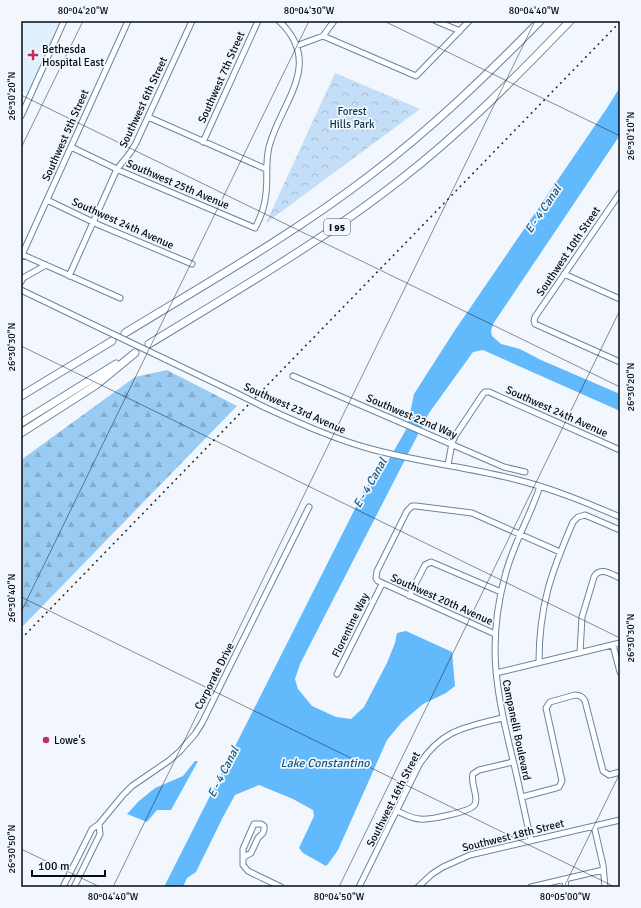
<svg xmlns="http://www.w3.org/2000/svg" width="641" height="908" font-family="Signika,sans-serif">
<defs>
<pattern id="forest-firs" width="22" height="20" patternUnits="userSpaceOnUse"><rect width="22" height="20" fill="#9acbf3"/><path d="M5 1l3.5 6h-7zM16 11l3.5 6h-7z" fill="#83adcf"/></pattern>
<pattern id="park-crowns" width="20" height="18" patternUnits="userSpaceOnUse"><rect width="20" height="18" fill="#c3def6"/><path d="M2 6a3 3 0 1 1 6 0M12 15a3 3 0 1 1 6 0" fill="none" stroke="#a6bdd2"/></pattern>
</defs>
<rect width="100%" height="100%" fill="#f1f7fd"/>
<path fill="#e1f0fd" d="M 21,21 L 61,21 L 28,93 L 21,90 Z"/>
<path fill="url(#forest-firs)" d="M 167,370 L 237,406 L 21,628 L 21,460 L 135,377 Z"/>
<path fill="url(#park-crowns)" d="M 335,73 L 420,109 L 266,223 Z"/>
<path fill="#62bafc" d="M 620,87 L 620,135 L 493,324 L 491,331 L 492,336 L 501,344 L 520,349 L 541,360 L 620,394 L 620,411 L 483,350 L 473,352 L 429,413 L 300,664 L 295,679 L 298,689 L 312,706 L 336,717 L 351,719 L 364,707 L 387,663 L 395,643 L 397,633 L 406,631 L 452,652 L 455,686 L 446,693 L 423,704 L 402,722 L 387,740 L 338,850 L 328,864 L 326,866 L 303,853 L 299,848 L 314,816 L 313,810 L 293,799 L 259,785 L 235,795 L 223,817 L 196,872 L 187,878 L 183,887 L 164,887 L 366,487 L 388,461 L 407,428 L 414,394 L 455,330 L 607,108 Z
M 195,761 L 198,761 L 171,810 L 157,810 L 147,822 L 127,814 L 139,801 L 155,788 L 183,776 Z"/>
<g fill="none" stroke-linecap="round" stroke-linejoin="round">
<g stroke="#69869e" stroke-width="7">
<path id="minor" d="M 436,21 L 460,31
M 323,36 L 416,76 L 469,21
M 296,46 L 323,36 L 334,21
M 21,116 L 64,21
M 148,117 L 266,169
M 203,142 L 258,21
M 71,147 L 123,172 L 255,228 C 261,217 265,206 266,193 C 268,178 265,163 269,147 C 280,103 325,64 279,21
M 620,193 L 535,317 L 534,321 L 535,324 L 620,362
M 47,200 L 99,225 L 192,264
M 21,254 L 120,298
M 21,257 L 128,21
M 564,274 L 620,299
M 69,276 L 117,169 L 130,153 L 136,143 L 192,21
M 21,282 L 23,278 L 46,265
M 21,290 L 100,328
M 165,359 L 236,393
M 293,376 L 504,467 L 525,472
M 264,407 C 299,423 334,439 371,449 C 418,462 467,467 514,479 C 551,488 585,502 620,517
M 448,465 L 452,443 L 455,436 L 483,394 L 485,392 L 489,392 L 620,450
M 409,596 L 425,565 L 431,562 L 501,592
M 495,634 L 378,581 L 376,578 L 377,571 L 407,511 L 412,506 L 416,506 L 472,513 L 560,552
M 613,645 L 620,672
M 580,653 L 582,617 L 594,577 C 600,566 611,574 620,578
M 539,662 C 539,606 551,573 573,522 L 578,517 L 585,515 L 620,530
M 496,673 L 620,643
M 337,674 L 382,584
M 522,797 L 556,788 L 559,787 L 562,781 L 546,708 L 550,702 L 575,695 C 580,695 583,697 585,701 L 603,771 L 609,775 L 620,772
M 397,811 C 404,814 412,819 420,819 C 429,820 472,812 475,804 C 479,796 470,784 473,774 L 479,770 L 513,762
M 594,826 L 603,865 L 605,887
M 531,840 C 525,815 520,789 514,764 C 497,695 486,646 505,576 C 513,544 530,517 540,486
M 244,857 L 251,853 L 258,838 L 263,833 L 264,830 L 264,826 L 261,824 L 254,824 L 243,849 L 243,865 L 248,871 L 281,887
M 63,887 L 92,829 L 99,824 L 123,795 L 132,786 L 170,760 L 180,751 L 195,734 L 202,723 L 230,666 L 309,507
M 74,887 L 100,834 L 99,824
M 359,887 L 419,765 C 441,730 465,727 502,718
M 418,887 L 432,874 L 443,867 L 470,855 L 620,820
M 531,887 L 603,870
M 565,887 L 566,879"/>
</g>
<g stroke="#69869e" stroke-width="9">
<path id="highway" d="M 125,333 C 207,283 292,235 369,176 C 431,129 486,76 540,21
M 149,344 C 234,292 321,242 400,180 C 462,132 516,77 570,21
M 21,396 L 112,341
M 21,423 L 116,364
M 21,433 L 96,385 L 135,353"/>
</g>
<use href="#minor" stroke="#fff" stroke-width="5"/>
<use href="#highway" stroke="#fff" stroke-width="7"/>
<path stroke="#1f272f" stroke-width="1.5" stroke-dasharray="2 4" stroke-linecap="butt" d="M 21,639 L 620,22"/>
<g stroke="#69869e" stroke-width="7" stroke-linecap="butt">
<path id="minor-bridge" d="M 100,328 L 165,359
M 236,393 L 264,407"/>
</g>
<use href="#minor-bridge" stroke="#fff" stroke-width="5"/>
</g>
<path fill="none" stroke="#040d15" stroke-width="1" stroke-opacity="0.45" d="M 384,21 L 620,136M 21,95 L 620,387M 21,148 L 83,21M 21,346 L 620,638M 21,597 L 615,887M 21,612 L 309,21M 21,849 L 100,887M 113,887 L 535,21M 339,887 L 620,310M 564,887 L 620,773"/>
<g fill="#bd2f5e" stroke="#f1f7fd" stroke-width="1.5">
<path d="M31 49h4v4h4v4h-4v4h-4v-4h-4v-4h4z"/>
<circle cx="46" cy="740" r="4"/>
</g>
<g text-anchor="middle" stroke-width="3.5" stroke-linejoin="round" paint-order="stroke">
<rect fill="#f1f7fd" stroke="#4b535b" stroke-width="1" x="324" y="219" width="26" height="16" rx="3"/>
<g font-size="10" font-weight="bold" fill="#040d15">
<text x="337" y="231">I 95</text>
</g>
<g font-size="11" fill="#040d15" stroke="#f1f7fd" text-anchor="start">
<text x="42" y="53">Bethesda<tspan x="42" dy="13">Hospital East</tspan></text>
<text x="54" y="744">Lowe's</text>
</g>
<g font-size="11" fill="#040d15" stroke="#f1f7fd">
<text transform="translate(221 77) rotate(-66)" y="4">Southwest 7th Street</text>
<text transform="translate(143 102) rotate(-65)" y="4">Southwest 6th Street</text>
<text transform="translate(65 135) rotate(-66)" y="4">Southwest 5th Street</text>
<text transform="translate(178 184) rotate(23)" y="4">Southwest 25th Avenue</text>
<text transform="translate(123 223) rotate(24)" y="4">Southwest 24th Avenue</text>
<text transform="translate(568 251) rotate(-56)" y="4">Southwest 10th Street</text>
<text transform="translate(295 408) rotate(24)" y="4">Southwest 23rd Avenue</text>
<text transform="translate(557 411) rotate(24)" y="4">Southwest 24th Avenue</text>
<text transform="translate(412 416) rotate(23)" y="4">Southwest 22nd Way</text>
<text transform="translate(442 599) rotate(24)" y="4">Southwest 20th Avenue</text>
<text transform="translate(350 625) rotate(-64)" y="4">Florentine Way</text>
<text transform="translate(214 676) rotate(-63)" y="4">Corporate Drive</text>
<text transform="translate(517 730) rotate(78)" y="4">Campanelli Boulevard</text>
<text transform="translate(393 799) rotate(-63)" y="4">Southwest 16th Street</text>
<text transform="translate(513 835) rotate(-14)" y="4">Southwest 18th Street</text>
</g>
<g font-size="11" fill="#0f344f" stroke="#f1f7fd">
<text x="352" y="115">Forest<tspan x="352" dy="13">Hills Park</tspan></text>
</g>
<g font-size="12" font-style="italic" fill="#185883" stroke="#f1f7fd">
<text transform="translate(543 209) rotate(-56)" y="4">E - 4 Canal</text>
<text transform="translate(370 483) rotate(-60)" y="4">E - 4 Canal</text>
<text x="325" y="767">Lake Constantino</text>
<text transform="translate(223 772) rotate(-63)" y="4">E - 4 Canal</text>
</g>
</g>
<rect width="641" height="908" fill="none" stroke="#f1f7fd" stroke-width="44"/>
<path d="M32 870v6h73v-6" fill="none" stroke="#040d15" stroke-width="2"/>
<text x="38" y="870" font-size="12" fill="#040d15" stroke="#f1f7fd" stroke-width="3" paint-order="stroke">100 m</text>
<rect x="22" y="22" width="597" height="864" fill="none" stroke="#040d15" stroke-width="1.5"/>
<g font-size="10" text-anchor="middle" fill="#040d15">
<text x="83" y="14">80°04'20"W</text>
<text x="309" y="14">80°04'30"W</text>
<text x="534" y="14">80°04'40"W</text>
<text transform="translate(11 96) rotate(-90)" y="4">26°30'20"N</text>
<text transform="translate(630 136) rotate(-90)" y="4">26°30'10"N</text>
<text transform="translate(11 347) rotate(-90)" y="4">26°30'30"N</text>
<text transform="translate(630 387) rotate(-90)" y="4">26°30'20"N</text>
<text transform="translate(11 598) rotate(-90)" y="4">26°30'40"N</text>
<text transform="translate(630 638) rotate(-90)" y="4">26°30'30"N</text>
<text transform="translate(11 849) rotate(-90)" y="4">26°30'50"N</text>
<text x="113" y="900">80°04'40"W</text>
<text x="339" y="900">80°04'50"W</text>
<text x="565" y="900">80°05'00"W</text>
</g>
</svg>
